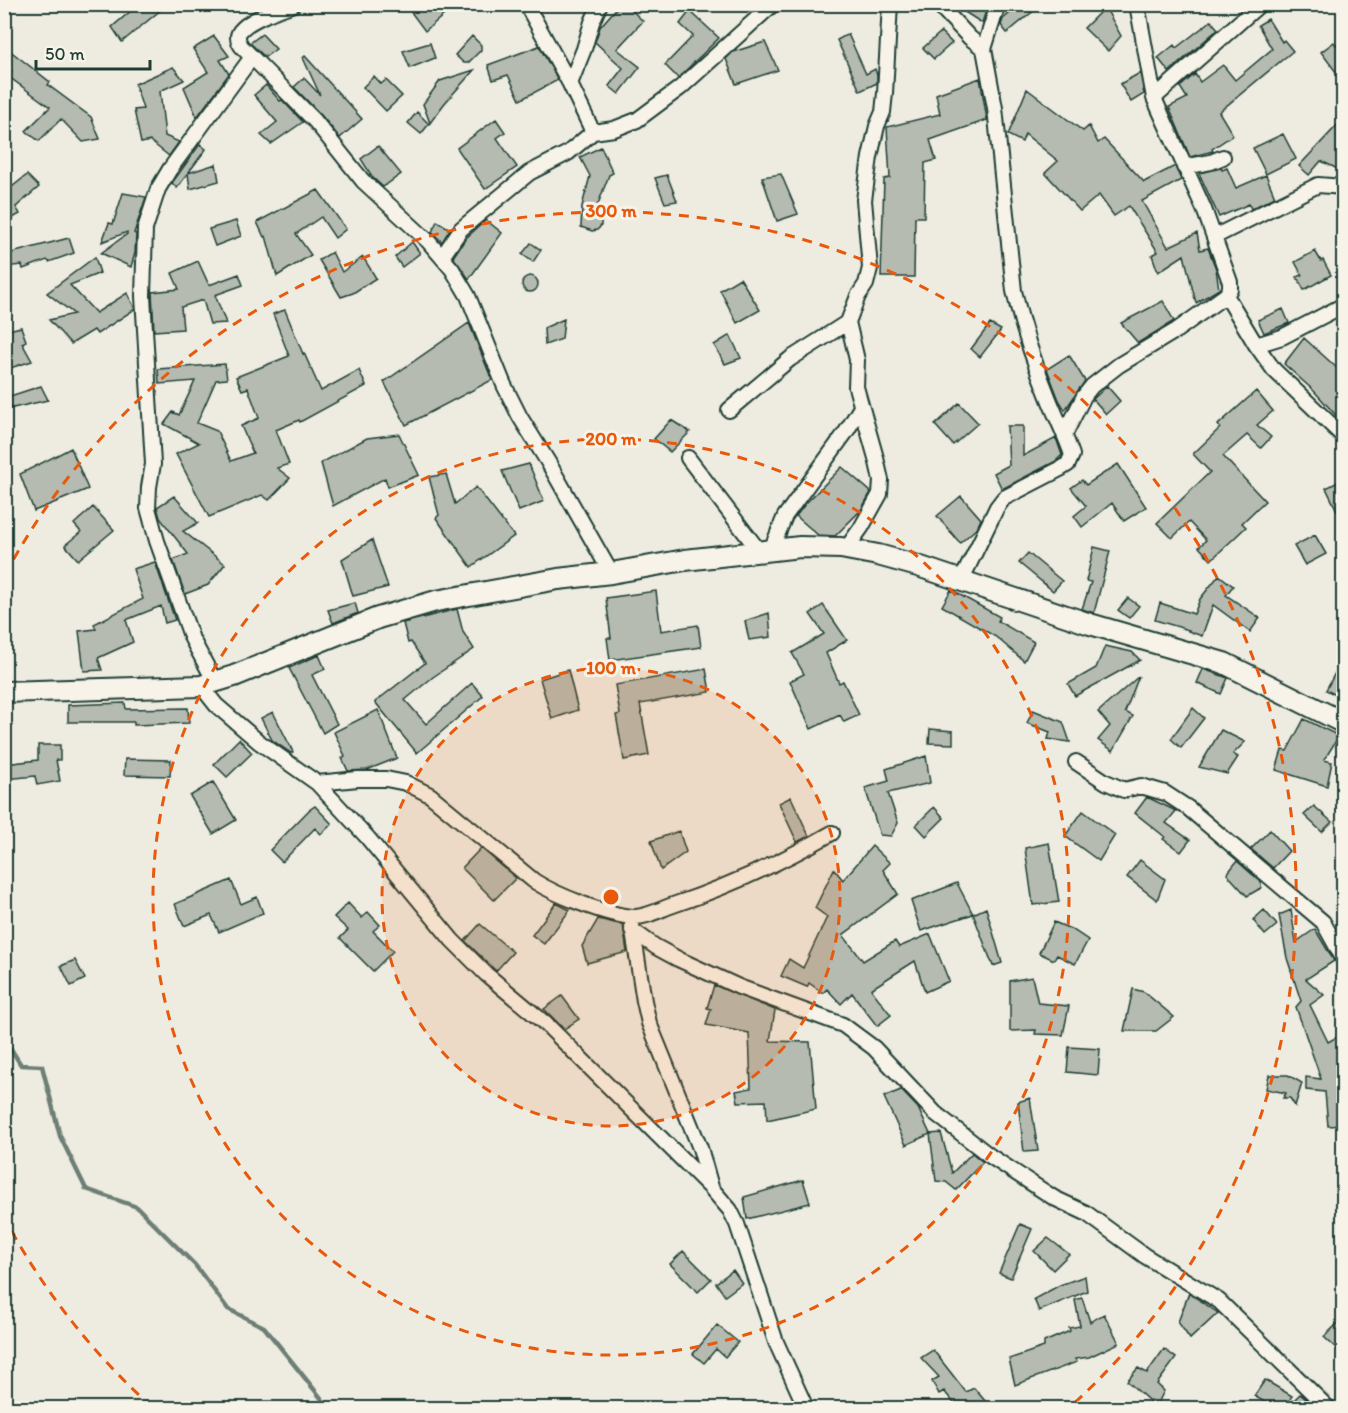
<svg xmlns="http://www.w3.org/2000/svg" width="1348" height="1413" font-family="Itim,sans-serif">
<rect width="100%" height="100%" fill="#eeece1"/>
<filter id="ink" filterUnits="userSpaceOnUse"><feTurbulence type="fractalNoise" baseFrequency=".0167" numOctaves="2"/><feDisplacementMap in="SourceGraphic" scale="12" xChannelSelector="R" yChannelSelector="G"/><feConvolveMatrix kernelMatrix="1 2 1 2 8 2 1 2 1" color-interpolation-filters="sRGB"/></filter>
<g filter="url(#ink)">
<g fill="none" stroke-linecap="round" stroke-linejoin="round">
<path stroke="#6c7e74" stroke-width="4.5" d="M 4,1048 L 11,1049 L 21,1065 L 42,1066 L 60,1136 L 86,1189 L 137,1207 L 195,1265 L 228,1309 L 264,1327 L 329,1408"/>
</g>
<path fill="#b5bbb0" stroke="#1f3d34" stroke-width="1.5" d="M 139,4 L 168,4 L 122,42 L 112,27 Z
M 405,4 L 457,4 L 425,31 Z
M 620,4 L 625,4 L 643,21 L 617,49 L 640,67 L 619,94 L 609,86 L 623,68 L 595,42 L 600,27 Z
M 952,4 L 988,4 L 982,23 Z
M 1021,4 L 1042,4 L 1007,33 L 1001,25 L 1003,19 Z
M 1105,7 L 1121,36 L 1108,51 L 1084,28 Z
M 690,11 L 719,38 L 678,78 L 665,65 L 693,36 L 680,24 Z
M 1268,19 L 1282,42 L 1284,40 L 1293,51 L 1219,112 L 1233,135 L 1212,149 L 1213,151 L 1190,157 L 1169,107 L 1187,98 L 1180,87 L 1195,74 L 1200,82 L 1223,65 L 1235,80 L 1272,49 L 1258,25 Z
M 1211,21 L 1218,29 L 1169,72 L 1158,58 L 1174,45 L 1176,48 Z
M 941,32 L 952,43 L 934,59 L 923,48 Z
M 262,34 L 276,49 L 265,57 L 250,43 Z
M 848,34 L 866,74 L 875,69 L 877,75 L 877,83 L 860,91 L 837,40 Z
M 214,36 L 229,56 L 220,60 L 229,74 L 197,117 L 184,87 L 208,72 L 193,49 Z
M 472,36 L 481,45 L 481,50 L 468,63 L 464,63 L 455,55 Z
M 1344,39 L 1344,67 L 1336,72 L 1321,52 L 1334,42 L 1336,45 Z
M 765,42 L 778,70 L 736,84 L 726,59 L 733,52 Z
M 430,43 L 435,58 L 410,68 L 403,51 Z
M 4,46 L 50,82 L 48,85 L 91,117 L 100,139 L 83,142 L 61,119 L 39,141 L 26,131 L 50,107 L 9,77 L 12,72 L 4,70 Z
M 539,46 L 558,80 L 520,100 L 508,75 L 493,80 L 488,65 Z
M 305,56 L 362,119 L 340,138 L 321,115 L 294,87 L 304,78 L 320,95 L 303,58 Z
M 173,67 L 184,80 L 160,91 L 165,136 L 179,142 L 169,156 L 150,141 L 141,143 L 134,110 L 143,109 L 135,84 Z
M 474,70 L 444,104 L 430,123 L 423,104 L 440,81 Z
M 1140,73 L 1144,94 L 1131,102 L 1120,84 Z
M 374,76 L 381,84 L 386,80 L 402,96 L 386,111 L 363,87 Z
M 980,78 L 987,120 L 930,140 L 936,160 L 925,163 L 924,217 L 915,217 L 914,277 L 881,277 L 884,179 L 890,178 L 887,127 L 940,114 L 936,94 Z
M 266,85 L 280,101 L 282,100 L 303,122 L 271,144 L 261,135 L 277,122 L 254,95 Z
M 1027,89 L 1083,131 L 1089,126 L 1098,143 L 1104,139 L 1144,182 L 1175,166 L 1181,180 L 1142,201 L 1168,247 L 1197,233 L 1200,250 L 1208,248 L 1216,269 L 1219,289 L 1196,303 L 1184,255 L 1158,272 L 1152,255 L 1158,252 L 1129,206 L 1114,216 L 1099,195 L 1080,211 L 1045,173 L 1058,161 L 1025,134 L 1022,142 L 1008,135 Z
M 417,112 L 429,124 L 421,134 L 408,123 Z
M 1344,118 L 1344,172 L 1321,161 L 1309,175 L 1299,166 Z
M 496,119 L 505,132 L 497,138 L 517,167 L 485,189 L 457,148 Z
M 1283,134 L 1296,159 L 1266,174 L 1253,148 Z
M 200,144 L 206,149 L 177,188 L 172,183 Z
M 378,146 L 401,174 L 383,187 L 373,178 L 361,159 Z
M 601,147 L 613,173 L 609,175 L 595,212 L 601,218 L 601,226 L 597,230 L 592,231 L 581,227 L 582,206 L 590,176 L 580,157 Z
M 216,164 L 219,181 L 190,189 L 188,173 Z
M 1221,168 L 1222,170 L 1227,168 L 1236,188 L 1266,175 L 1275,197 L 1251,209 L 1249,204 L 1219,217 L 1199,173 Z
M 781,174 L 798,214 L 777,221 L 762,177 Z
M 27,175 L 39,187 L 16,207 L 20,214 L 4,223 L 4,181 L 8,190 Z
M 667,175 L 677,201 L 665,203 L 655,178 Z
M 318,190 L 346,229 L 335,238 L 321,217 L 296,234 L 311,255 L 277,276 L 266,236 L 264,237 L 257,222 Z
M 123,193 L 146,197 L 134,233 L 136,234 L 135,253 L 131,267 L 101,253 L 127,234 L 127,232 L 102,242 L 109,223 L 113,224 Z
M 486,220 L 502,233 L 469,279 L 453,257 L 466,238 Z
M 236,221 L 241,236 L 215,246 L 209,229 Z
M 437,221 L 450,229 L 442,242 L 432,232 Z
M 69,238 L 74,253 L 49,262 L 47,260 L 23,269 L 22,265 L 4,267 L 4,255 Z
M 412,242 L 420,253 L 402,267 L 395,257 Z
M 531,243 L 541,250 L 533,262 L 522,254 Z
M 1315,251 L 1321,261 L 1323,260 L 1331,275 L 1304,290 L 1297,277 L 1302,275 L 1295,262 Z
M 332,252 L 342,272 L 363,257 L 376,278 L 353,293 L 341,297 L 319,260 Z
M 95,257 L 100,273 L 70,285 L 96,313 L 127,293 L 135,309 L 97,334 L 94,330 L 71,344 L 49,320 L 74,314 L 47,293 Z
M 198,261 L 209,285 L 239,274 L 243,285 L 215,295 L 226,323 L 210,324 L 203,300 L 181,307 L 183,329 L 154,331 L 152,292 L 179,289 L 172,273 Z
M522 284a8 8 0 1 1 16 0a8 8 0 1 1-16 0Z
M 740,278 L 760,310 L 737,323 L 720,290 Z
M 1163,301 L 1174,321 L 1138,343 L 1121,323 Z
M 1283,309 L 1289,323 L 1264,333 L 1258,320 Z
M 285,310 L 303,354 L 304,353 L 321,391 L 359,370 L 366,386 L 300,422 L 299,420 L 276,430 L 289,464 L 277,468 L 290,478 L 269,500 L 262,495 L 209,517 L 176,454 L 199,443 L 164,424 L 173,412 L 179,415 L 195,381 L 159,384 L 158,369 L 225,364 L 227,379 L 216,380 L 197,423 L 217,431 L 231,461 L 253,453 L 241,426 L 259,418 L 248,388 L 242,390 L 236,377 L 289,356 L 273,314 Z
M 564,319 L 562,339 L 545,345 L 544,328 Z
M 469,323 L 492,380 L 406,425 L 384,382 Z
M 990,324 L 1001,330 L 980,357 L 971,349 Z
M 21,327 L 26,341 L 22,343 L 32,361 L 4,370 L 4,331 Z
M 730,335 L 741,358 L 725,364 L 714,345 Z
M 1304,338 L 1337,368 L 1344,361 L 1344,424 L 1314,391 L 1284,364 Z
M 1069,355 L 1085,381 L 1065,410 L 1059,400 L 1047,369 Z
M 41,386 L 48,400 L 4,410 L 4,398 Z
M 1107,386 L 1120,401 L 1106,414 L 1093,399 Z
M 1256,391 L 1273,411 L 1257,425 L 1271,437 L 1261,448 L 1247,435 L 1223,456 L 1265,501 L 1242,523 L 1246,527 L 1211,560 L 1199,547 L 1206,540 L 1189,522 L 1172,538 L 1157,523 L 1210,472 L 1193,454 L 1220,428 L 1218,425 Z
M 959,403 L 978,423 L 953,445 L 935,425 Z
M 671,420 L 690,432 L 670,452 L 654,439 Z
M 1007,426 L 1023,426 L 1023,456 L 1056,438 L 1062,455 L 1056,461 L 1002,489 L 994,473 L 1009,465 Z
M 399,434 L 419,475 L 388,487 L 385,478 L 333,506 L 321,463 L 367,438 Z
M 71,448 L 88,489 L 34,511 L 20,474 Z
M 529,464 L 544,501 L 519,511 L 502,471 Z
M 1118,464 L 1146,507 L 1124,521 L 1112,503 L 1082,527 L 1074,516 L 1086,506 L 1071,488 L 1082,480 L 1086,485 Z
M 842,467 L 871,492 L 861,510 L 835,536 L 818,535 L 796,516 L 805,504 Z
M 446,474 L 455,504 L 476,487 L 514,536 L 471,567 L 436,518 L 439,515 L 429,477 Z
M 1344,479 L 1344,525 L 1326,488 Z
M 174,496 L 198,523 L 183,531 L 225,564 L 208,585 L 185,594 L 173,560 L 188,554 L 160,518 L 157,507 Z
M 961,496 L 981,519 L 977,528 L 960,543 L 937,516 Z
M 93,507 L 114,530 L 78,560 L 65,545 L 81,532 L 74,524 Z
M 1315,535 L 1326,554 L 1305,565 L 1294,546 Z
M 372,540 L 388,587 L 353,596 L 342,559 Z
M 1094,547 L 1110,551 L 1094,613 L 1082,609 L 1091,582 L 1086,581 Z
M 1028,553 L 1062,581 L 1053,591 L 1019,563 Z
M 155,562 L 175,620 L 165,623 L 161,606 L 126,620 L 133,642 L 98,658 L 102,670 L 84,671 L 79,631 L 96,629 L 94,624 L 143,599 L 133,569 Z
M 1219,575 L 1233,586 L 1226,595 L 1260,618 L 1250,632 L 1213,605 L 1202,636 L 1188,631 L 1189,630 L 1155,620 L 1160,603 L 1194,614 L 1200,599 Z
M 951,590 L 1000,617 L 998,621 L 1034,642 L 1024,661 L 996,637 L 942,606 Z
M 656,591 L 661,631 L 698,625 L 701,647 L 610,660 L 607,638 L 611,638 L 606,598 Z
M 1128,598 L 1139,606 L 1129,618 L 1118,610 Z
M 355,603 L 358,613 L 333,623 L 328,610 Z
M 823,605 L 847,640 L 826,653 L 839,683 L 843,681 L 859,715 L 844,722 L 840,715 L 811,729 L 790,681 L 804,674 L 792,653 L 824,634 L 810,614 Z
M 457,609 L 463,632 L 474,649 L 433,677 L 405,700 L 426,724 L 472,683 L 483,696 L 417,753 L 375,702 L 425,663 L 411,642 L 408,643 L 403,623 Z
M 769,613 L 771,637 L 749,640 L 745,621 Z
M 1105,646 L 1132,652 L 1140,660 L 1075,696 L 1068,684 L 1096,668 Z
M 319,655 L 325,669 L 312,675 L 337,724 L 323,733 L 289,668 Z
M 1344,656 L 1344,699 L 1326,690 Z
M 706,669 L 710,692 L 640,704 L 649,755 L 624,760 L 616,715 L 620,714 L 615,685 Z
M 1203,669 L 1228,678 L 1221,694 L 1197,683 Z
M 568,670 L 578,710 L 552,719 L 540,679 Z
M 1139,676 L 1125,712 L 1133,716 L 1113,751 L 1098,740 L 1110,726 L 1098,712 Z
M 125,703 L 126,709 L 188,708 L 189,723 L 134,725 L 134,722 L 68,722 L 68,705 Z
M 1193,708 L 1204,718 L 1181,748 L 1171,739 Z
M 378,710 L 397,758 L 367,770 L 348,771 L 342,758 L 345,756 L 334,732 Z
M 1033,710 L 1063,722 L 1070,742 L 1048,739 L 1050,732 L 1027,723 Z
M 273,712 L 293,752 L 291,753 L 272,740 L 261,718 Z
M 1304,719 L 1339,736 L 1324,760 L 1332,762 L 1327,786 L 1276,770 L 1282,750 L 1287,751 Z
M 930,729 L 953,731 L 953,744 L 929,743 Z
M 1221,730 L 1245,742 L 1233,754 L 1238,757 L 1227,774 L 1199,767 Z
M 239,739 L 252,753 L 227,777 L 214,764 Z
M 38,745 L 60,745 L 60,760 L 56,760 L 60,781 L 37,785 L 35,776 L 6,779 L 5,764 L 38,760 Z
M 926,756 L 930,783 L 888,793 L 898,823 L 891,836 L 880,835 L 865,788 L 889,781 L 886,769 Z
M 125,759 L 171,760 L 170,776 L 124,775 Z
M 213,782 L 236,820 L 213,834 L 190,796 Z
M 791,797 L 809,836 L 797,842 L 779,803 Z
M 1147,797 L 1176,811 L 1166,823 L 1190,840 L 1181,852 L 1163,839 L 1165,837 L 1135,813 Z
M 315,806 L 332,824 L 321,834 L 315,828 L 282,862 L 270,850 L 309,810 Z
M 1314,806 L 1332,822 L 1322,832 L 1304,815 Z
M 934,807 L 944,818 L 926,836 L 916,825 Z
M 1083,811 L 1115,835 L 1099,861 L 1065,836 Z
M 1270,830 L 1289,851 L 1273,868 L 1251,849 Z
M 679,831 L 686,852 L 661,870 L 651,841 Z
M 1049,843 L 1059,902 L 1033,905 L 1025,848 Z
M 872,846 L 890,863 L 883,870 L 898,894 L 843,935 L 863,961 L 895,941 L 899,947 L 930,934 L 949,981 L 925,992 L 915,961 L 871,989 L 891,1015 L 877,1026 L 852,993 L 841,1004 L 827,989 L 823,993 L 809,983 L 807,987 L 781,976 L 789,959 L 803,968 L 827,917 L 815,908 L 834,869 L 843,880 Z
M 481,848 L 516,878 L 494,900 L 462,868 Z
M 1140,860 L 1165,879 L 1157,900 L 1127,877 Z
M 1237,861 L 1261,882 L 1261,888 L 1247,896 L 1227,874 Z
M 231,880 L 241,904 L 257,897 L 263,913 L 219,932 L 211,915 L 184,926 L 175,904 Z
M 957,883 L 973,914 L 921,931 L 911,901 Z
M 348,903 L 362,918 L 368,912 L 380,925 L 373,931 L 393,951 L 373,971 L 340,938 L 348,930 L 334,917 Z
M 556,903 L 570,910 L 544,944 L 532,935 Z
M 986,908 L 1002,963 L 993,966 L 973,914 Z
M 1264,910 L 1277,925 L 1265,935 L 1253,920 Z
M 1291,910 L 1296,942 L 1315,929 L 1334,961 L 1306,979 L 1324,995 L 1310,1005 L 1328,1042 L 1344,1033 L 1344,1125 L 1328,1126 L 1325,1092 L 1306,1090 L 1306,1077 L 1321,1079 L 1296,1007 L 1301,1001 L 1287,958 L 1279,915 Z
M 598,919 L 623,925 L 627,952 L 587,963 L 582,946 Z
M 1054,922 L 1073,930 L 1088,940 L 1075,964 L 1057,955 L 1054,960 L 1039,953 Z
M 480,924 L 513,952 L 496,971 L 465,941 Z
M 75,960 L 85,979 L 71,986 L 61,966 Z
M 1032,977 L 1038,1003 L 1069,1006 L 1063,1035 L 1035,1034 L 1036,1030 L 1010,1031 L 1010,981 Z
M 714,985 L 775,1010 L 770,1041 L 810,1042 L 816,1109 L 767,1120 L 766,1101 L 738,1102 L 736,1091 L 751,1088 L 749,1033 L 706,1025 L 711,1009 L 707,1008 Z
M 1133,989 L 1144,992 L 1174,1017 L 1156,1031 L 1124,1031 Z
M 562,996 L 579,1019 L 564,1029 L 544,1009 Z
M 1069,1047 L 1100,1049 L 1098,1075 L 1067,1072 Z
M 1269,1075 L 1288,1075 L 1302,1083 L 1295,1106 L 1290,1098 L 1283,1098 L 1286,1093 L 1266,1089 Z
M 901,1090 L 918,1108 L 930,1134 L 906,1145 L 884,1097 Z
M 1030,1098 L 1038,1151 L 1024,1152 L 1018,1102 Z
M 941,1133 L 952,1173 L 972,1153 L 983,1162 L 956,1190 L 946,1182 L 936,1181 L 930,1134 Z
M 803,1180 L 810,1203 L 747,1219 L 744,1197 Z
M 1020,1224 L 1032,1229 L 1011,1278 L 999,1273 Z
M 1048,1238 L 1069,1254 L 1053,1270 L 1034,1251 Z
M 683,1251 L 711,1279 L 698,1292 L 670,1264 Z
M 733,1270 L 742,1283 L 725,1296 L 716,1283 Z
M 1085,1276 L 1087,1291 L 1039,1311 L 1034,1299 L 1060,1285 Z
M 1189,1293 L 1218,1313 L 1190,1339 L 1178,1322 Z
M 1082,1298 L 1090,1322 L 1104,1314 L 1119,1343 L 1089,1357 L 1075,1359 L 1077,1362 L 1015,1385 L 1009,1359 L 1044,1347 L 1044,1342 L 1070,1331 L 1069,1328 L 1080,1326 L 1075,1300 Z
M 1344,1317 L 1344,1344 L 1338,1350 L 1324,1337 Z
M 717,1325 L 738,1342 L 725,1357 L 716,1349 L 704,1363 L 693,1354 Z
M 1164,1349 L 1176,1358 L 1157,1384 L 1164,1391 L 1156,1407 L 1127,1381 L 1138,1368 L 1147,1373 Z
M 933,1350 L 966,1392 L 974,1388 L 986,1402 L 979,1408 L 958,1408 L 944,1391 L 939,1394 L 932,1381 L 939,1377 L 921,1358 Z
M 1265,1380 L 1292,1396 L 1284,1408 L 1275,1408 L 1254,1396 Z
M 1300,1394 L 1307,1400 L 1316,1408 L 1299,1408 L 1292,1402 Z"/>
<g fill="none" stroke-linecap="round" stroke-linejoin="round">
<g stroke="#1f3d34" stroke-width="18">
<path id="street" d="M 294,4 C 282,8 237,23 238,37 C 238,41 241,46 244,49 L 315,121 L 363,181 L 428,241 L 452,269 L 468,296 L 504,385 L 520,417 L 548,462 L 611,573
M 526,4 L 570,84 L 593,132
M 938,4 L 970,38 L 984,49
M 570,84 L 584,49 L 592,22 L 600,4
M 1154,98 L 1260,4
M 1184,167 L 1211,162 L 1223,157
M 1214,237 L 1318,185 L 1344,187
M 442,257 L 461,229 L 529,173 L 568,153 L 593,132 L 614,129 L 637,120 L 680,88 L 773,4
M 1226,295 L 1256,345 L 1274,370 L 1344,437
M 1256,345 L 1282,337 L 1344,305
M 729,410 L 790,359 L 848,322
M 1065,434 L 1084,396 L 1092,386 L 1119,365 L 1177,330 L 1226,295 L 1230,289 L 1230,282 L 1204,209 L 1154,98 L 1137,4
M 688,458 L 759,551
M 846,549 L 861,528 L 880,494 L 881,480 L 876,458 L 856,387 L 857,360 L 848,322 L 858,296 L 866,284 L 870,268 L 864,200 L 870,157 L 877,126 L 883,112 L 885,93 L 890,4
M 771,550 L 785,516 L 846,432 L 861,407
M 961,581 L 997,507 L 1004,498 L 1060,469 L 1068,464 L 1072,455 C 1065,434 1055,415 1047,394 C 1033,360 1022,326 1014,291 L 995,108 L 984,49 L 998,4
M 215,682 L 192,639 L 157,541 L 148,508 L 149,487 L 153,464 L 143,296 L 145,229 L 158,189 L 170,169 L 252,57
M 201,686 L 216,705 L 259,742 L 317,783 L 367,837 L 452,940 L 486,974 L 547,1025 L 711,1188 L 730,1210 L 737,1224 L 776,1342 L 806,1408
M 1076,762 L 1106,782 L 1124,790 L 1141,786 L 1165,793 L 1188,808 L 1323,922 L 1344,960
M 317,783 L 358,779 L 386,779 L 406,783 L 430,795 L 534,881 C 556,895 606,915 633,917 C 645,918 661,909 673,905 C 730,886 780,863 832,833
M 632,925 L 644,1001 L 649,1023 L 700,1148 L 711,1187
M 632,930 L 656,947 L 678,959 L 739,987 L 843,1025 L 874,1048 L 935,1113 L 990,1156 L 1054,1198 L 1086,1213 L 1145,1256 L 1219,1301 L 1328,1408"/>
</g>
<g stroke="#1f3d34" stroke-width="24">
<path id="secondary" d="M 4,692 L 201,686 L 234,676 L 378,618 L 436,601 L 558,579 L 611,573 L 685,560 L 800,547 L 841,548 L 878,555 L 918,566 L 1090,624 L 1224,663 L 1344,723"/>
</g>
<use href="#street" stroke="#f7f3e8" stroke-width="14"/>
<use href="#secondary" stroke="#f7f3e8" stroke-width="20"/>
</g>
</g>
<circle cx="611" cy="897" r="229" fill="#e8590c" fill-opacity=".12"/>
<g fill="none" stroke="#e8590c" stroke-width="3" stroke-dasharray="10 8">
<circle cx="611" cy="897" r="229"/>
<circle cx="611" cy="897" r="458"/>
<path d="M152 1407A686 686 0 0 1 5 1219M5 575A686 686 0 1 1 1070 1407"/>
</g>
<circle cx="611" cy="897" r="9" fill="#e8590c" stroke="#f7f3e8" stroke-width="3"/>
<g font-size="18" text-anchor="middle" font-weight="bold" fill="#e8590c" stroke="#f7f3e8" stroke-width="6" stroke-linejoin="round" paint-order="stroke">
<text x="611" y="217">300 m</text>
<text x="611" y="445">200 m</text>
<text x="611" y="674">100 m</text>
</g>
<rect width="1348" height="1413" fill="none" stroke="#f7f3e8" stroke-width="24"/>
<rect x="12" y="12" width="1324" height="1389" fill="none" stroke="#1f3d34" stroke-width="2" filter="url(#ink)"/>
<path d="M36 60v9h114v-9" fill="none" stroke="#1f3d34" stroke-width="3"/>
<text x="45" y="60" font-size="18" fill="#1f3d34" stroke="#f7f3e8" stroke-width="4.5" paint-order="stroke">50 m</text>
</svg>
